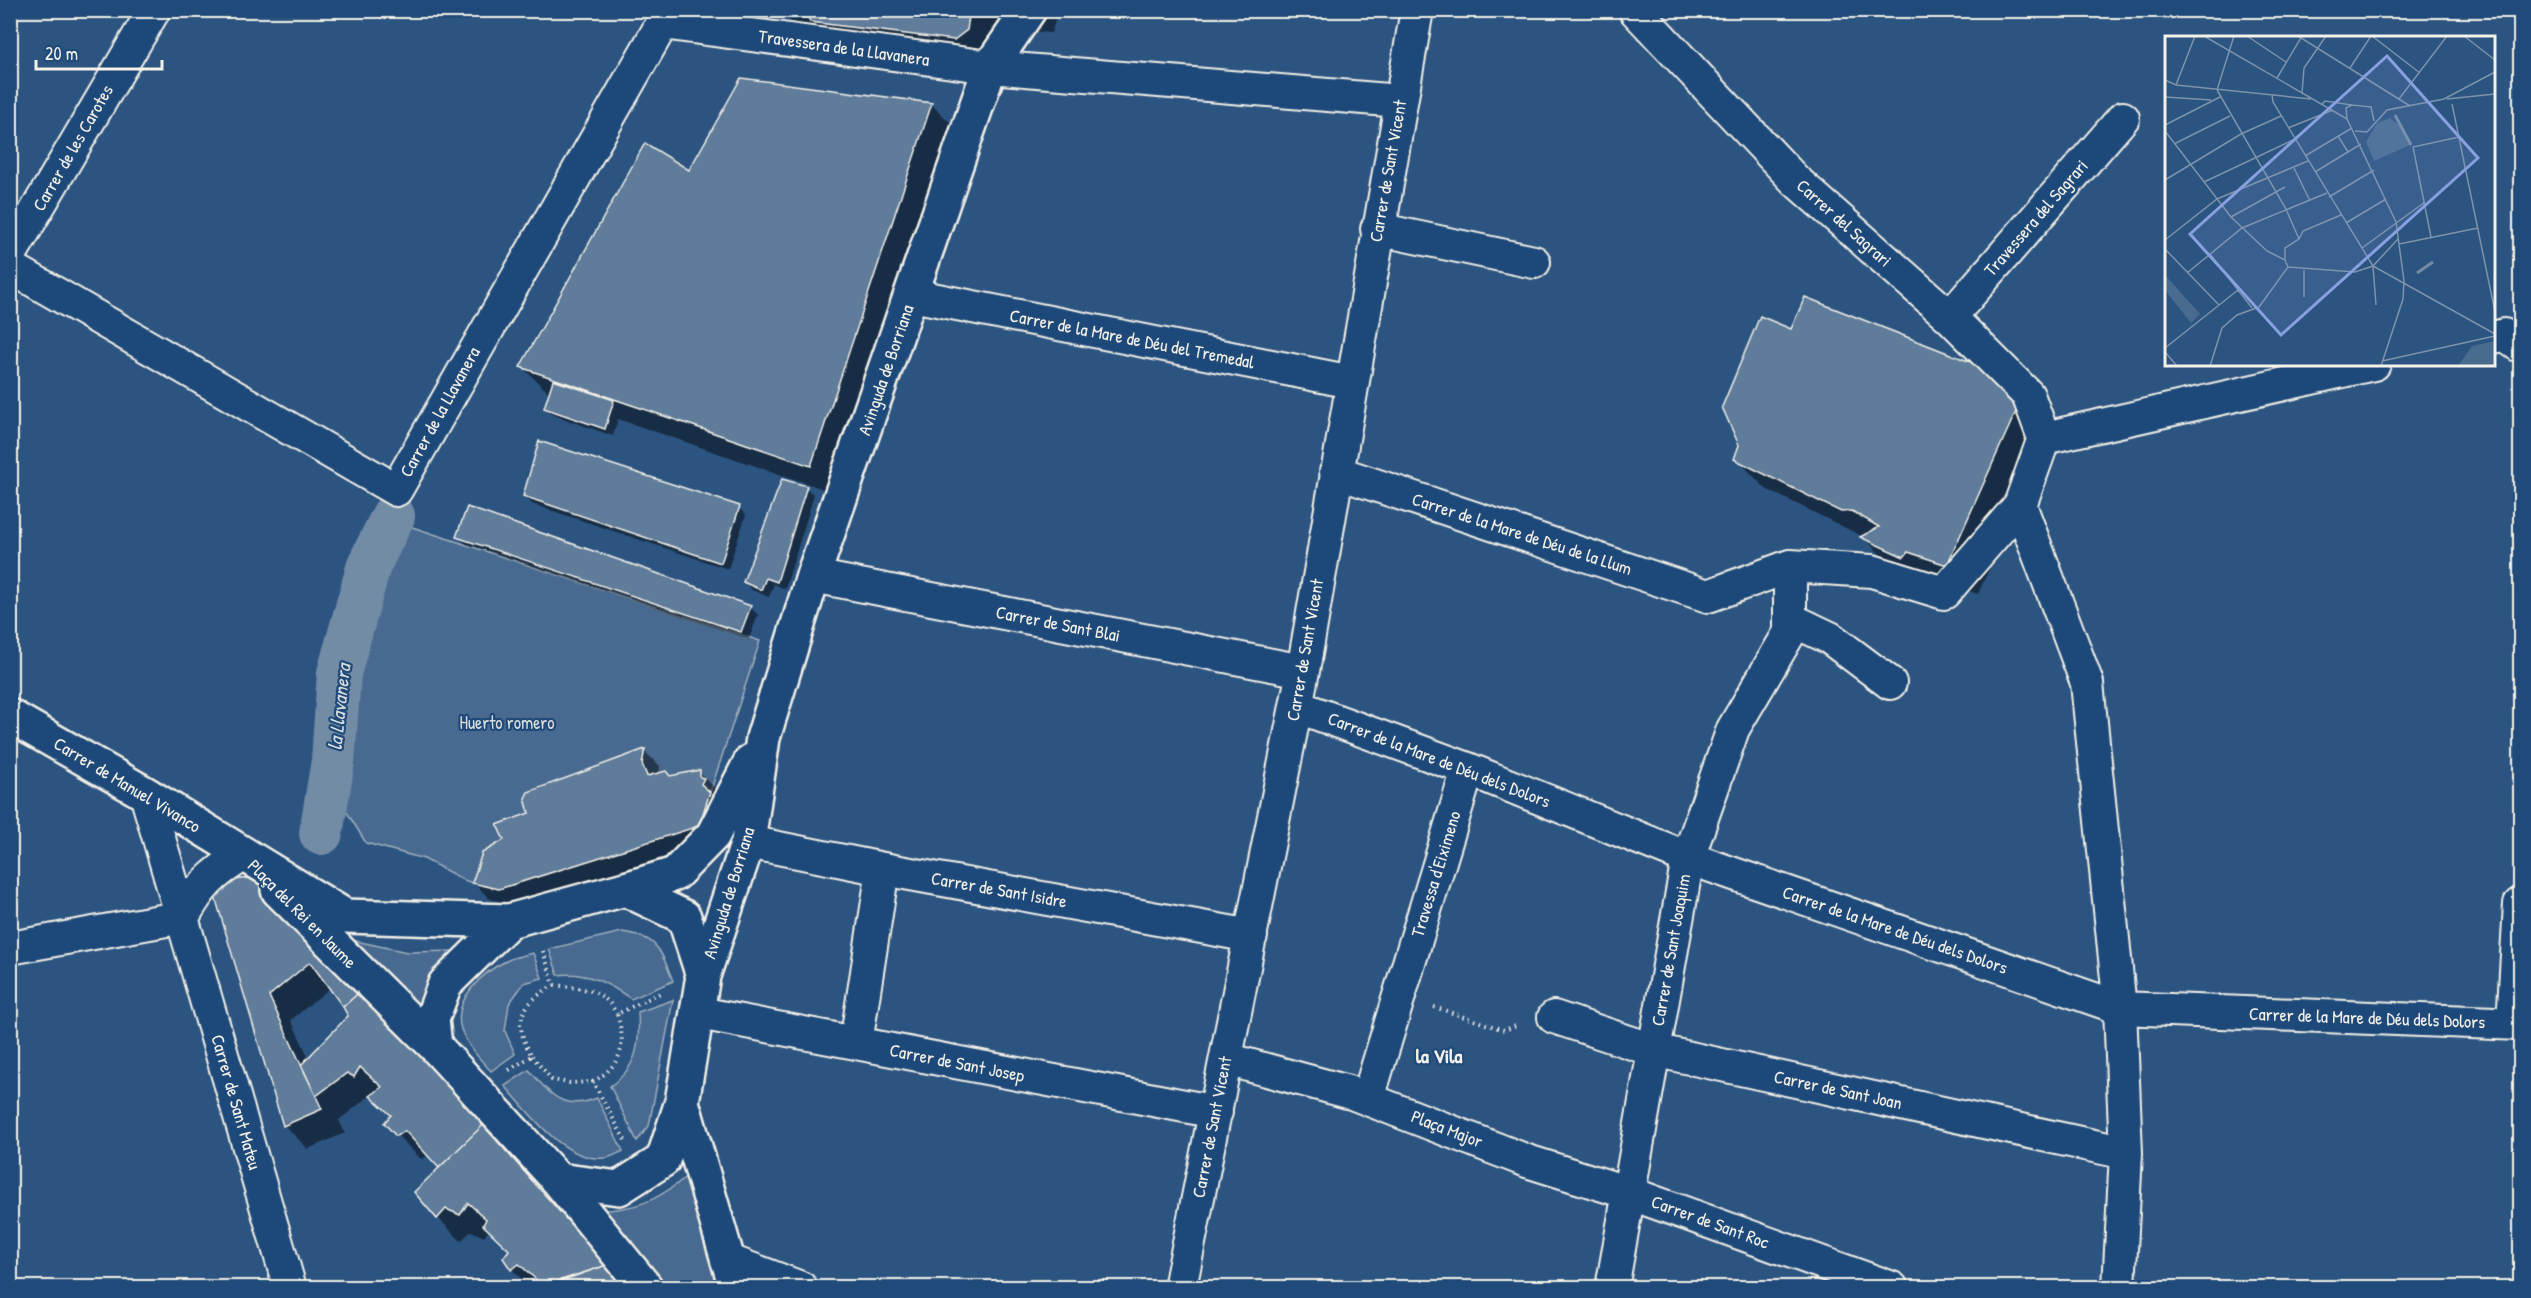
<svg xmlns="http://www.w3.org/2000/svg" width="2531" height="1298" font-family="'Patrick Hand',sans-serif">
<rect width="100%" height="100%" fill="#2c5481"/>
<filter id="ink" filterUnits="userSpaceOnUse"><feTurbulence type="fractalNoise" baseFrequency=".0167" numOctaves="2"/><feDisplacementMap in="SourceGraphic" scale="12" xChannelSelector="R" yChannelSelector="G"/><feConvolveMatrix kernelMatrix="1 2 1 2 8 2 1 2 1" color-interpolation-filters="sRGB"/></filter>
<g filter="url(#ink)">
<path fill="#496b90" stroke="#9eaebc" stroke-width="1.5" d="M 397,522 L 760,641 L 699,826 L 499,889 L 466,881 L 424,859 L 366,843 L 335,793 L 351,745 L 345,690 L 348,672 Z
M 622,932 C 658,937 660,949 673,981 L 631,999 C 608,983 586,971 558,975 L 549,949 Z
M 337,937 L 407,952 L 455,951 L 417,1017 Z
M 533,953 L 542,978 L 524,983 L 509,1004 L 505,1031 L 515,1054 L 491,1071 C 479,1058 467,1046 461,1029 C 452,1000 483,972 506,961 C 514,957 524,955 533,953 Z
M 673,1000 L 649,1126 L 637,1141 L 610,1086 C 638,1067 640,1044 638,1012 Z
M 529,1070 C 550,1094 563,1112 597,1098 L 623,1151 C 618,1153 611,1158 605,1158 C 563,1162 530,1113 505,1086 Z
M 688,1175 L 717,1287 L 662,1287 L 592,1212 C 638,1207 652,1205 688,1175 Z"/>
<path fill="#0007" fill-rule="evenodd" d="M 780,10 L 1059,10 L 1051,33 L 1012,30 L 1007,70 L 820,52 Z
M 931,104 L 962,134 L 841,495 L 618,419 L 613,436 L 553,415 L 545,408 L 550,394 L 521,366 L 690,172 Z
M 1792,331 L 1995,373 L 2052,430 L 1978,594 L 1892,567 L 1864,537 L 1766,489 L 1736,458 Z
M 806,488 L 814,495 L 785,589 L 774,584 L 769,597 L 752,590 L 744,582 Z
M 525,496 L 739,508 L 746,515 L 728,569 L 532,504 Z
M 458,536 L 750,607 L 758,615 L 749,639 L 466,544 Z
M 644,751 L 660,766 L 659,775 L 671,778 L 699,772 L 715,788 L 720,796 L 714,841 L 516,905 L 490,899 L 474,883 L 505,841 L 531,814 Z
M 213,884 L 389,1013 L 629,1288 L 530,1288 L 512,1269 L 505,1258 L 510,1250 L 489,1230 L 484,1237 L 471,1231 L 461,1241 L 438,1218 L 441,1168 L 429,1155 L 421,1159 L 397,1135 L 392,1116 L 371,1095 L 339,1120 L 345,1133 L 308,1149 L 284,1125 ZM 330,988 L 350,1016 L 309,1058 L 291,1020 Z"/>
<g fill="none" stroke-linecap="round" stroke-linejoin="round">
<path stroke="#738ca6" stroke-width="44" d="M 321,833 L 333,761 L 339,673 L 369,565 L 393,516"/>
</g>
<path fill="#5e7b9a" stroke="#f4f1e8" stroke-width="1.5" d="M 779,10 L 970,10 L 967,30 L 954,40 L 810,22 L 808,17 L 778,13 Z
M 741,78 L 932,103 L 811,466 L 520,367 L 645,143 L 689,170 Z
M 1805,297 L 1996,372 L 2022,398 L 1947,565 L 1908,552 L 1904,557 L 1860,537 L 1879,527 L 1852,511 L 1841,512 L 1734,459 L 1739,445 L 1722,407 L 1760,316 L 1791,329 Z
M 553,380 L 614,400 L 605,429 L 544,408 Z
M 539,441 L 740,506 L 721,563 L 523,496 Z
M 782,479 L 807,486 L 777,582 L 766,578 L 761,590 L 743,582 Z
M 467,507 L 751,606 L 741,632 L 456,537 Z
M 645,749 L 642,764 L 647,776 L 666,771 L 670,776 L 700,770 L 700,777 L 704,778 L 701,784 L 710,792 L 699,826 L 499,889 L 472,883 L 482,853 L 504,840 L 497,825 L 529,813 L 525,798 L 528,792 Z
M 264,876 L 365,987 L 343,1007 L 310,962 L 269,996 L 322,1109 L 283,1126 L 211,883 Z
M 365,987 L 483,1125 L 439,1168 L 405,1131 L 396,1136 L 384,1123 L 391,1115 L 370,1096 L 382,1087 L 360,1067 L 354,1077 L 347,1073 L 316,1096 L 301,1065 L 348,1016 L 343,1007 Z
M 483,1125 L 607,1265 L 543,1286 L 519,1264 L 511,1270 L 503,1258 L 509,1250 L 483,1225 L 486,1219 L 468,1203 L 460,1215 L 446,1209 L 437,1219 L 414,1192 Z
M 607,1265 L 628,1288 L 557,1288 L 555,1283 Z"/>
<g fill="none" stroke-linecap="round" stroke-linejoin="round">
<g stroke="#f4f1e8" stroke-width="36">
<path id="street" d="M 1635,10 L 1795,180 L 1950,317 L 2028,395 L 2044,438
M 662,23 L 990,67 L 1400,101
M 1377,229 L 1534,262
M 10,255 L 154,10
M 10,267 L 396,490 L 670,10
M 912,295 L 1352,382
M 1950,317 L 2123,118
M 2494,338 L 2504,335 L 2520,346
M 2044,438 L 2020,505 L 2087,683 L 2120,1008 L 2126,1153 L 2119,1288
M 2044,438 L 2374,364
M 1336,472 L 1708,596 L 1790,566 L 1872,571 L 1944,593 L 2020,505
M 813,576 L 1303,671
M 1790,619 L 1830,638 L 1890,683
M 1296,706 L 1468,769 L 1688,858 L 2120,1008 L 2520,1024
M 146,794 L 290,1288
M 748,842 L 883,869 L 1251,936
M 183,917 C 201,885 211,875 243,855
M 10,948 L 183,917
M 699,1013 L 1216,1112
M 1554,1017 L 1653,1050 L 2126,1153
M 2513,1023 L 2520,904
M 856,1043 L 883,869
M 1226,1059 L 1352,1093 L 1527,1161 L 1629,1193 L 1892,1288
M 1368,1098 L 1468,769
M 727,1260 L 801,1288
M 1180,1288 L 1303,671 L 1417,10
M 1612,1288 L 1688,858 L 1733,729 L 1790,632 L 1790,566"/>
</g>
<g stroke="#f4f1e8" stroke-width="38">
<path id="secondary" d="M 10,716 L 146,794 L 345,916 L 509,921 L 625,889 L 684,917 L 703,976 L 682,1102 L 663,1160 L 619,1188 L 558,1180 L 435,1046 L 432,1019 L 445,984 L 509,921
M 625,889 L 675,874 L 713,835 L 751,761
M 278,890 L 435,1046
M 703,976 L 748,842 L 763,738 L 813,576 L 990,67 L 1029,10
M 682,1102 L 736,1288
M 558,1180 L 646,1288"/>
</g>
<path stroke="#f4f1e8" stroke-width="4" stroke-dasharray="1.5 4.5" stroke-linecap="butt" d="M 543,951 L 554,985 C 582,989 602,987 617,1014
M 1434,1007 L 1504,1030 L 1519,1025
M 532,1056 L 552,1080 L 570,1083 L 593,1082
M 509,1070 L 532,1056 C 511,1021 521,1004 554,985
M 625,1140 L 593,1082 C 622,1064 627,1047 617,1014 L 660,993"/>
<use href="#street" stroke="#1f4a7a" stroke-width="32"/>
<use href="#secondary" stroke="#1f4a7a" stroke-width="33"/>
</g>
</g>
<g text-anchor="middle" stroke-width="4.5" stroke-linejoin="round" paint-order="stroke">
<g font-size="18" fill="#f4f1e8" stroke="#1f4a7a">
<text transform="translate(844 48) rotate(8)" y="6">Travessera de la Llavanera</text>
<text transform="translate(73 148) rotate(-60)" y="6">Carrer de les Carotes</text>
<text transform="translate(1388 171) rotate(-80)" y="6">Carrer de Sant Vicent</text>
<text transform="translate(2036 218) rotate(-49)" y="6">Travessera del Sagrari</text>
<text transform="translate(1844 223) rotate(42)" y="6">Carrer del Sagrari</text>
<text transform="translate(1132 339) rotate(11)" y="6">Carrer de la Mare de Déu del Tremedal</text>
<text transform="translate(886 370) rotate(-71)" y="6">Avinguda de Borriana</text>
<text transform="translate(440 412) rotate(-61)" y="6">Carrer de la Llavanera</text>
<text transform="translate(1522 534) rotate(18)" y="6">Carrer de la Mare de Déu de la Llum</text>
<text transform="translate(1058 624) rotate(11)" y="6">Carrer de Sant Blai</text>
<text transform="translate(1305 650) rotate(-80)" y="6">Carrer de Sant Vicent</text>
<text transform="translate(1439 760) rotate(21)" y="6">Carrer de la Mare de Déu dels Dolors</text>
<text transform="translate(127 785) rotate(31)" y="6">Carrer de Manuel Vivanco</text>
<text transform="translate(1436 874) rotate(-73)" y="6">Travessa d'Eiximeno</text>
<text transform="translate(999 890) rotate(10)" y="6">Carrer de Sant Isidre</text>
<text transform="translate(729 893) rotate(-73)" y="6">Avinguda de Borriana</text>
<text transform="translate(302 914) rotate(45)" y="6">Plaça del Rei en Jaume</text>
<text transform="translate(1895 930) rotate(19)" y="6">Carrer de la Mare de Déu dels Dolors</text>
<text transform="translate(1671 950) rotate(-80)" y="6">Carrer de Sant Joaquim</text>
<text transform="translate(2367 1018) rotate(2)" y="6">Carrer de la Mare de Déu dels Dolors</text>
<text transform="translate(957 1063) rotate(11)" y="6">Carrer de Sant Josep</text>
<text transform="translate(1838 1090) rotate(12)" y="6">Carrer de Sant Joan</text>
<text transform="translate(236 1102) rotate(74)" y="6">Carrer de Sant Mateu</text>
<text transform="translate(1212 1127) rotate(-79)" y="6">Carrer de Sant Vicent</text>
<text transform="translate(1447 1129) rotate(21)" y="6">Plaça Major</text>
<text transform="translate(1710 1222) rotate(20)" y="6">Carrer de Sant Roc</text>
</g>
<g font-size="18" fill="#dadddb" stroke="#1f4a7a">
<text x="507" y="729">Huerto romero</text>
</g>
<g font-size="20" font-style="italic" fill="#dadddb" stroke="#1f4a7a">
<text transform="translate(339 707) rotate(-84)" y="7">la Llavanera</text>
</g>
<g font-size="20" font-weight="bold" fill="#f4f1e8" stroke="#1f4a7a">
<text x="1439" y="1063">la Vila</text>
</g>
</g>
<g transform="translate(2165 36)">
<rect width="330" height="330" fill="#2c5481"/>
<path d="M 225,82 L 238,92 L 245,109 L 209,125 L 201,106 L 212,87 ZM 0,239 L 35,278 L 26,287 L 0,254 ZM 330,305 L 330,330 L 293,330 L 307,310 Z" fill="#496b90"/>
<path fill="none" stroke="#738ca6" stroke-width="3" d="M 230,79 L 246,109M 252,237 L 268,226"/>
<path fill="none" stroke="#7c93aa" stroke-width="1.5" d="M 39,0 L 182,83M 82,0 L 121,26M 133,0 L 245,70M 207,0 L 255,37M 299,0 L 330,24M 185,32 L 206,0M 112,42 L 137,0M 0,44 L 11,49 L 146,63M 11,49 L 30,0M 52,54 L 121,173 L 134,203M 52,54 L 69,0M 137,57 L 139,32 L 161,0M 107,58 L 108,66 L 208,230 L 211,269M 0,61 L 46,64M 234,63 L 282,0M 282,63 L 330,58M 157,68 L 160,65 L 187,69M 287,68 L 330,276M 209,85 L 206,71 L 187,69 L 181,72 L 182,83 L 231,186 L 239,245 L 238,263 L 216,330M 0,89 L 55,61M 123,92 L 168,74M 0,95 L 66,181 L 102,215 L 120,224 L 123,231M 190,95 L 202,96 L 222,74 L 279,63 L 330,36M 173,100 L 183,116M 9,108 L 65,80M 140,120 L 187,92M 129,132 L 145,165M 150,136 L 196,108M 0,144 L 76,98 L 116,80M 39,146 L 130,103M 164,161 L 209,134M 66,181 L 120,151M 181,187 L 221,163M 266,201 L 248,111 L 294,101M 0,204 L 52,163 L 143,125M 234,208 L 313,192M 197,212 L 260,166M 0,213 L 54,269M 45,218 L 87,272M 120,224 L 120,212 L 134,203 L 138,195 L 176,179M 208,230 L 330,298M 123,231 L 190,236 L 208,230 L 233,203M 139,234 L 139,261M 22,237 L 77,192 L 162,157M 0,312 L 73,254M 0,316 L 12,330M 217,325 L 330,300M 45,330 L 57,292 L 72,279 L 94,271 L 123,231"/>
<path fill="#88a0e0" fill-opacity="0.15" stroke="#88a0e0" stroke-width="3" d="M 222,20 L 313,122 L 116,299 L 25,198 Z"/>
<rect width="330" height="330" fill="none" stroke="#f4f1e8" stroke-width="3"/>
</g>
<rect width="2531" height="1298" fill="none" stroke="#1f4a7a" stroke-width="36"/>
<rect x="18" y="18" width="2495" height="1262" fill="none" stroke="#f4f1e8" stroke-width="2" filter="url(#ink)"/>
<path d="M36 60v9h126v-9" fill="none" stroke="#f4f1e8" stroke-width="3"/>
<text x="45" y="60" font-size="18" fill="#f4f1e8" stroke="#1f4a7a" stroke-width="4.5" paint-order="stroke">20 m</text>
</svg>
